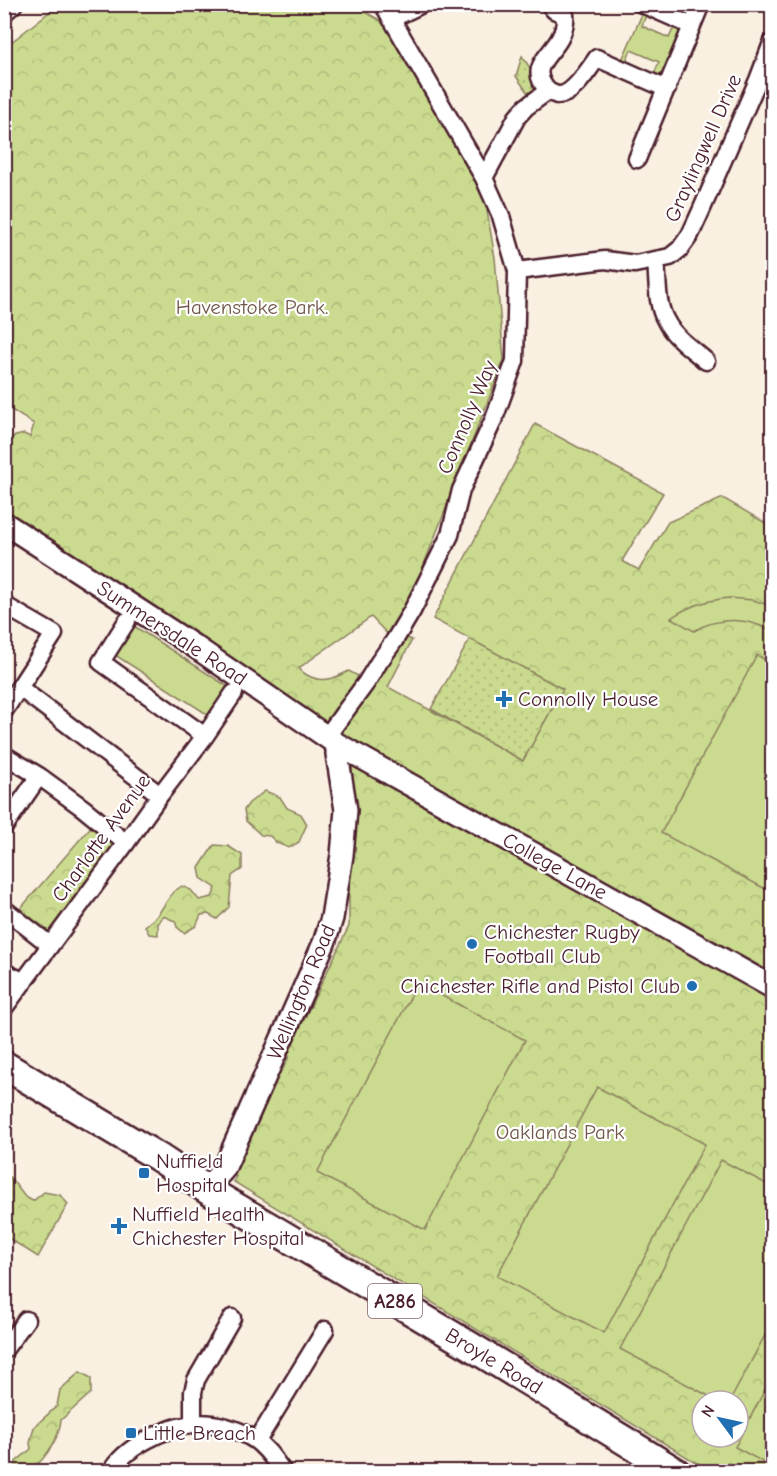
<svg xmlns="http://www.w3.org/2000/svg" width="777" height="1476" font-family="'Comic Neue',sans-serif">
<defs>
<pattern id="grass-dots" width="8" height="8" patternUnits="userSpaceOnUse" patternTransform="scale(1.5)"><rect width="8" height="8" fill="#cadb8f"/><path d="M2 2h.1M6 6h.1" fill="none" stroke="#afbc7c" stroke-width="1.8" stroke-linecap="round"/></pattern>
<pattern id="forest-crowns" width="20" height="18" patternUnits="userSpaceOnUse" patternTransform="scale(1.5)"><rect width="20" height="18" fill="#cadb8f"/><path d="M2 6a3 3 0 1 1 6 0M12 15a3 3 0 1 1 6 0" fill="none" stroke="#afbc7c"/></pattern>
</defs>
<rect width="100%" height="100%" fill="#faf0e2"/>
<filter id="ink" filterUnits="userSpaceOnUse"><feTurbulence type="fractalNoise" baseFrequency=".0167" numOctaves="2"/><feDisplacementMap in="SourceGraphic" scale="12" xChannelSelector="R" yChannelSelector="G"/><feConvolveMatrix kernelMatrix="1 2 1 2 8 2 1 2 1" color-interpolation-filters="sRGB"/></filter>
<g filter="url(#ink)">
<path fill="url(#grass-dots)" stroke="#8a7d5d" stroke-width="1.5" d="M 522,56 L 536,77 L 540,94 L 532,99 L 516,76 Z
M 470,639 L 563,689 L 523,761 L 431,709 Z"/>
<path fill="url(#forest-crowns)" stroke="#8a7d5d" stroke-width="1.5" fill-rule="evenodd" d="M 58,5 L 353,5 L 385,23 L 484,193 L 495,258 L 504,360 L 394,641 L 371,617 L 299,668 C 302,673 305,674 311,677 C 324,683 337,677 349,671 L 367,681 L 333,732 L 5,517 L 5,447 L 8,438 L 24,434 L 30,437 L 34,424 L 5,406 L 4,48 Z
M 535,424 L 663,493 L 622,561 L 639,570 L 668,522 L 723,498 L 772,527 L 772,1471 L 710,1471 L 234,1182 L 236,1176 L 225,1171 L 272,1064 L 283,1069 L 289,1056 L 287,1055 L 349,926 L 349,743 L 338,736 L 403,636 L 412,640 L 388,687 L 523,761 L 563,689 L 433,619 ZM 702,1401 L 738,1401 L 738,1437 L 702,1437 Z
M 265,791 L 280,797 L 287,808 L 301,814 L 307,824 L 299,842 L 289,848 L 277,843 L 270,836 L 261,835 L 246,821 L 244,810 L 249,803 Z
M 94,823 L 118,844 L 48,939 L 14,916 Z
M 214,845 L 228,846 L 242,855 L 242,869 L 232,876 L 229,907 L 217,919 L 208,914 L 201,915 L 196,926 L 184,933 L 177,927 L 175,921 L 163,916 L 158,924 L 158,935 L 149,934 L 145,926 L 157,916 L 173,892 L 182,886 L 191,890 L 199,900 L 212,897 L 216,888 L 201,878 L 199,868 Z
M 4,1177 L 10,1177 L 25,1197 L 33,1201 L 44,1192 L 60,1195 L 68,1204 L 38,1257 L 5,1236 Z
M 80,1372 L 91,1378 L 91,1393 L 61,1420 C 59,1440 45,1458 31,1471 L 9,1471 L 12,1465 L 31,1449 L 30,1443 L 34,1427 L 57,1406 L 60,1390 Z"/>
<path fill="#cadb8f" stroke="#8a7d5d" stroke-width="1.5" d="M 643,12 L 647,13 L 642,26 L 669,38 L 675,25 L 680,27 L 681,34 L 665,72 L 658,76 L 654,74 L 659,62 L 631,50 L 626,61 L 622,60 Z
M 729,598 L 753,600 L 772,606 L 772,631 C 749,618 718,616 694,631 L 671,618 C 688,606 708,600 729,598 Z
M 134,626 L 233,690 L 213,718 L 115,655 Z
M 757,655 L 772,664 L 772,884 L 769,891 L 661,833 Z
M 418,983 L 525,1040 L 425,1230 L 317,1173 Z
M 597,1087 L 705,1144 L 604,1333 L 497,1276 Z
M 721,1160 L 772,1187 L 772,1322 L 730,1401 L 718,1401 L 620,1349 Z
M 772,1376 L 772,1467 L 735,1447 Z"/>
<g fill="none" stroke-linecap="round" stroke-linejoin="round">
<g stroke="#4a1f2b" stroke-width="21">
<path id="minor" d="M 642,4 L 692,26
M 4,13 L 14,4
M 391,19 L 422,4
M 548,91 C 551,93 554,94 557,95 C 572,97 589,69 597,58 L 667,89
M 637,159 L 701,4
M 484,178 L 517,117 L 526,107 L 548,91 C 527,67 550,57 560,38 C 564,30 566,24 565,15 L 554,10 L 549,4
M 656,261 C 658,280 656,304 666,321 C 673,336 693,350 706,361
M 517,271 L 605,260 L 635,264 L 670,257 L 680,249 L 690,235 L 701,211 L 758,80 L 772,43
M 4,605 L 54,634 L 4,711
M 127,621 L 101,662 L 205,736
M 20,688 L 160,795
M 327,736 L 366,683 L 379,662 L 394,641 L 412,611 L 450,535 L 461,490 L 494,419 L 515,361 L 517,271 L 501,216 L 484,178 L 383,4
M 4,755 L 39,776 L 83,808 L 126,843
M 4,827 L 39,776
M 4,909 L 50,945
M 4,972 L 24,982
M 4,1008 L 126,843 L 160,795 L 205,736 L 234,693
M 4,1350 L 26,1320
M 193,1424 L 193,1392 L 196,1380 L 232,1318
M 257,1441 L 325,1330
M 111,1472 C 124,1447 167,1427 193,1424 C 213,1421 239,1429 255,1440 C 267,1448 275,1461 283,1472"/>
</g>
<g stroke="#4a1f2b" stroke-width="26">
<path id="tertiary" d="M 4,523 L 194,646 L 337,744 L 772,987
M 209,1191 L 215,1179 L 224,1169 L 324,943 L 332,918 L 342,855 L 346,810 L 337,754 L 337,744"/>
</g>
<g stroke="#4a1f2b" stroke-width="32">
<path id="primary" d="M 4,1065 L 158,1157 L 209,1191 L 467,1344 L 676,1472"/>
</g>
<use href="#minor" stroke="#fff" stroke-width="16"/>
<use href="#tertiary" stroke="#fff" stroke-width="21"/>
<use href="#primary" stroke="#fff" stroke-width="27"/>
</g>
</g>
<g fill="#1f6fb2" stroke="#fff" stroke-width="2">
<path d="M501 690h6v6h6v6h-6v6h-6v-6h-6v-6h6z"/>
<circle cx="472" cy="944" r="6"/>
<circle cx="692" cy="986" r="6"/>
<rect x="138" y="1167" width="12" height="12" rx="3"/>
<path d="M116 1217h6v6h6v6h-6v6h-6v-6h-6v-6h6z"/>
<rect x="125" y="1427" width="12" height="12" rx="3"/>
</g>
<g text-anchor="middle" stroke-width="4.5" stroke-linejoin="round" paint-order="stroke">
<rect fill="#fff" stroke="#80626b" stroke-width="1.5" x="368" y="1284" width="54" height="34" rx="4.5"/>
<g font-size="20" font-weight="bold" fill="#4a1f2b">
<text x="395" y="1308">A286</text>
</g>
<g font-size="21" fill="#4a1f2b" stroke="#fff">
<text transform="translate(703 148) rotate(-66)" y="7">Graylingwell Drive</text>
<text transform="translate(467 417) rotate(-67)" y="7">Connolly Way</text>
<text transform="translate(172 633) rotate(33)" y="7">Summersdale Road</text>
<text transform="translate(101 838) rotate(-54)" y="7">Charlotte Avenue</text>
<text transform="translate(555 866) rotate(29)" y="7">College Lane</text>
<text transform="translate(301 992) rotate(-67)" y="7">Wellington Road</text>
<text transform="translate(494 1361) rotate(31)" y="7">Broyle Road</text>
</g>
<g font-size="21" fill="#705749" stroke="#fff">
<text x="252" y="314">Havenstoke Park.</text>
<text x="560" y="1139">Oaklands Park</text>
</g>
<g font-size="21" fill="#4a1f2b" stroke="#fff" text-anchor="start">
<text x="518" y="706">Connolly House</text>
<text x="484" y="939">Chichester Rugby<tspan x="484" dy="24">Football Club</tspan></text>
<text x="680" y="993" text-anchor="end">Chichester Rifle and Pistol Club</text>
<text x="156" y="1168">Nuffield<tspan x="156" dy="24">Hospital</tspan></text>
<text x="132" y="1221">Nuffield Health<tspan x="132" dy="24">Chichester Hospital</tspan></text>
<text x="143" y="1440">Little Breach</text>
</g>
</g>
<rect width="777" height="1476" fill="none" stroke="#fff" stroke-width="24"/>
<rect x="12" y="12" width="753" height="1452" fill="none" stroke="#4a1f2b" stroke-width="2" filter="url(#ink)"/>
<g transform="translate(720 1419) rotate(303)"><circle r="28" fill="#ffffff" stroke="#b7a5aa" stroke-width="1.5"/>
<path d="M0-4.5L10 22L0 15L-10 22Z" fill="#1f6fb2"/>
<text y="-9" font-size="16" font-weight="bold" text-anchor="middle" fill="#4a1f2b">N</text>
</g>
</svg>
